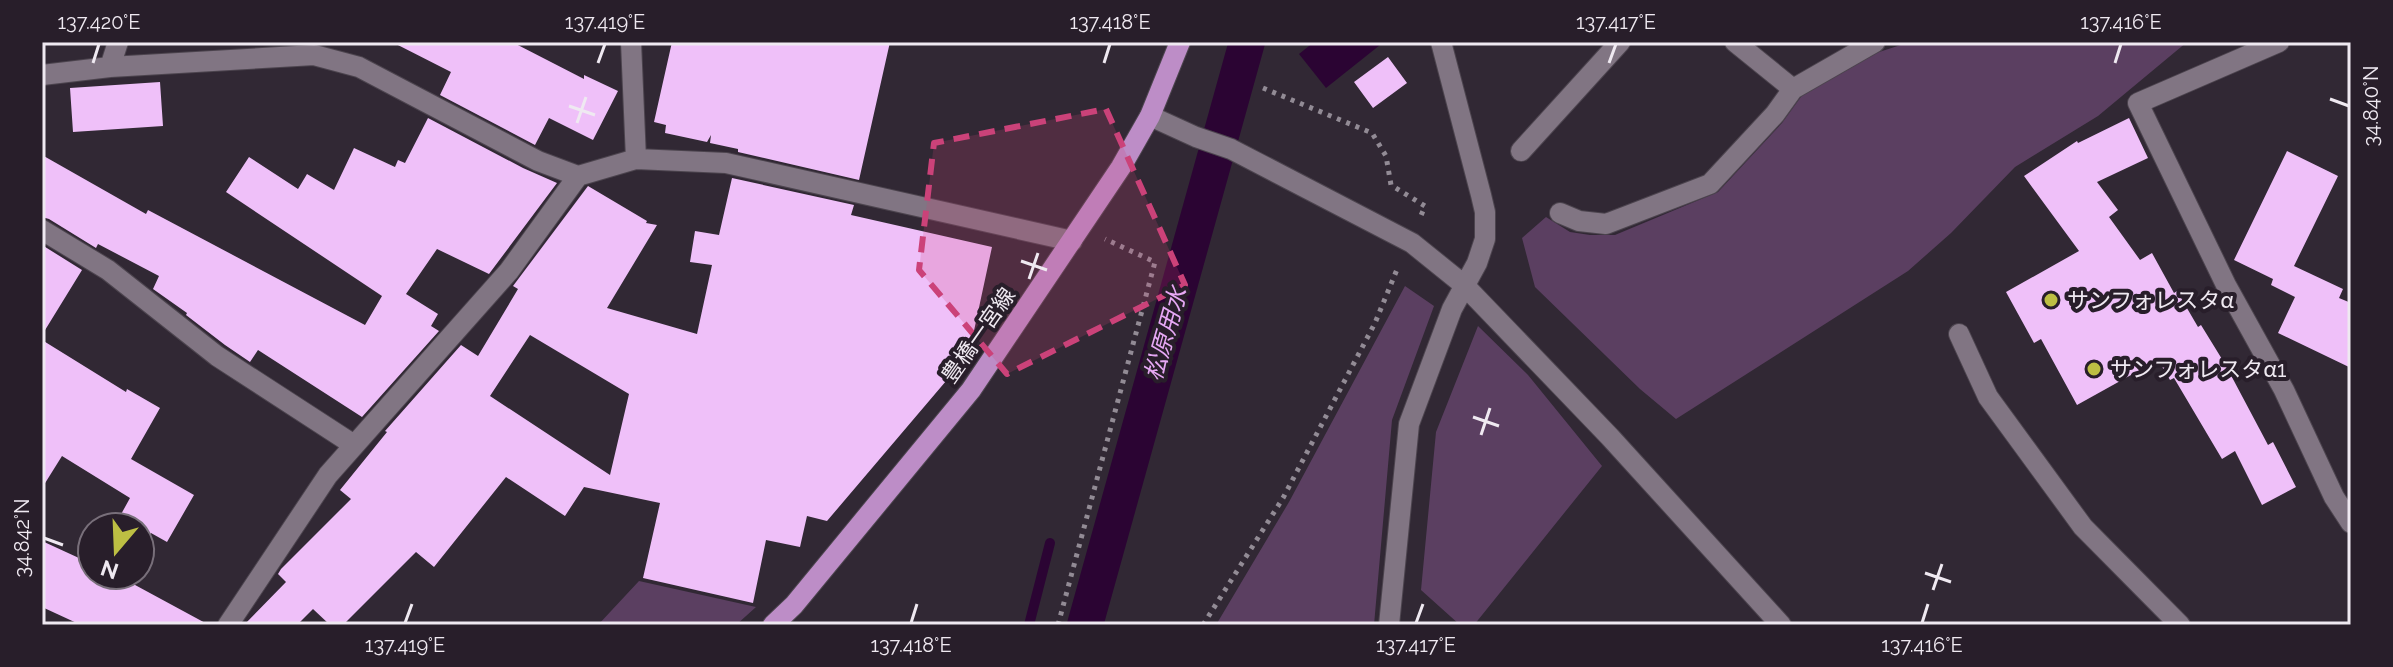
<svg xmlns="http://www.w3.org/2000/svg" width="2393" height="667" font-family="Raleway,'Noto Sans JP',sans-serif">
<rect width="100%" height="100%" fill="#312834"/>
<path fill="#5b3f61" d="M 1910,42 L 2187,42 L 2098,116 L 2015,167 L 1951,233 L 1908,271 L 1676,419 L 1640,389 L 1535,287 L 1522,238 L 1546,217 L 1570,232 L 1590,235 L 1615,235 L 1718,192 L 1782,123 L 1803,94 L 1876,53 Z
M 1405,286 L 1434,306 L 1392,420 L 1374,625 L 1216,625 L 1289,502 Z
M 1478,326 L 1528,375 L 1602,466 L 1474,625 L 1460,625 L 1421,590 L 1436,432 Z
M 639,581 L 756,607 L 736,625 L 598,625 Z"/>
<path fill="#2b0433" d="M 1314,42 L 1378,42 L 1380,45 L 1326,88 L 1299,54 Z"/>
<g fill="none" stroke-linecap="round" stroke-linejoin="round">
<path stroke="#2b0433" stroke-width="10" d="M 1029,625 L 1050,543"/>
<path stroke="#2b0433" stroke-width="36" d="M 1085,625 L 1247,42"/>
</g>
<path fill="#efc0f9" fill-rule="evenodd" d="M 392,42 L 512,42 L 584,79 L 584,75 L 618,91 L 593,140 L 549,118 L 535,145 L 440,95 L 451,72 Z
M 672,42 L 890,42 L 859,180 L 738,152 L 738,149 L 710,143 L 711,135 L 707,142 L 665,133 L 666,125 L 654,122 Z
M 1388,57 L 1407,83 L 1373,108 L 1354,82 Z
M 160,82 L 163,126 L 73,132 L 70,88 Z
M 428,118 L 523,168 L 557,183 L 489,274 L 437,249 L 406,294 L 438,314 L 431,326 L 439,331 L 362,417 L 258,350 L 250,362 L 225,345 L 186,315 L 187,313 L 153,289 L 159,276 L 98,244 L 96,248 L 49,219 L 42,217 L 42,155 L 146,214 L 148,210 L 365,325 L 382,296 L 226,192 L 249,157 L 298,189 L 307,174 L 334,190 L 354,148 L 395,167 L 398,160 L 405,163 Z
M 2129,118 L 2148,158 L 2097,182 L 2118,210 L 2109,217 L 2140,260 L 2152,253 L 2174,293 L 2177,291 L 2198,327 L 2201,325 L 2225,364 L 2268,445 L 2273,442 L 2296,487 L 2262,505 L 2235,451 L 2222,459 L 2174,378 L 2170,380 L 2158,360 L 2077,405 L 2041,339 L 2034,343 L 2006,292 L 2079,251 L 2024,176 L 2077,141 L 2078,143 Z
M 2287,151 L 2338,176 L 2294,266 L 2343,289 L 2339,298 L 2351,303 L 2351,368 L 2278,333 L 2295,297 L 2271,285 L 2273,279 L 2234,260 Z
M 732,178 L 854,205 L 851,215 L 992,247 L 969,354 L 827,521 L 807,516 L 800,547 L 766,540 L 753,603 L 643,578 L 660,503 L 584,487 L 565,516 L 506,477 L 434,567 L 416,552 L 343,625 L 330,625 L 313,609 L 297,625 L 244,625 L 286,582 L 278,574 L 281,569 L 351,499 L 340,490 L 387,432 L 385,431 L 461,345 L 478,356 L 518,289 L 513,286 L 588,186 L 647,221 L 646,223 L 657,225 L 607,308 L 697,334 L 712,265 L 690,262 L 695,231 L 719,235 ZM 530,335 L 629,394 L 610,475 L 490,396 Z
M 42,245 L 82,270 L 42,335 Z
M 42,340 L 126,392 L 127,389 L 160,408 L 131,459 L 194,495 L 167,542 L 151,533 L 140,551 L 140,527 L 114,527 L 130,498 L 62,456 L 42,488 Z
M 42,541 L 92,564 L 92,575 L 126,575 L 124,579 L 209,625 L 81,625 L 42,607 Z"/>
<g fill="none" stroke-linecap="round" stroke-linejoin="round">
<g stroke="#4c444e" stroke-width="22">
<path id="minor" d="M 631,42 L 636,159
M 1735,42 L 1793,89
M 2279,42 L 2138,103 L 2226,285 L 2284,390 L 2334,497 L 2351,523
M 110,67 L 118,42
M 42,75 L 110,67 L 314,55 L 359,67 L 538,161 L 578,176 L 636,159 L 726,163 L 1072,241
M 1150,116 L 1196,137 L 1231,149 L 1412,243 L 1464,285 L 1610,437 L 1781,625
M 1521,151 L 1620,42
M 1560,213 L 1579,221 L 1606,224 L 1710,184 L 1775,114 L 1793,89 L 1875,42
M 42,230 L 108,270 L 217,356 L 354,445
M 1959,334 L 1988,397 L 2083,527 L 2180,625
M 228,625 L 328,475 L 509,271 L 578,176
M 1389,625 L 1409,424 L 1452,309 L 1477,263 L 1485,239 L 1485,212 L 1481,195 L 1441,42"/>
</g>
<g stroke="#4c444e" stroke-width="22">
<path id="major" d="M 773,625 L 794,605 L 971,390 L 1121,167 L 1150,116 L 1180,42"/>
</g>
<path stroke="#928b95" stroke-width="5" stroke-dasharray="4 6" stroke-linecap="butt" d="M 1263,88 L 1372,133 L 1386,156 L 1391,185 L 1425,206 L 1420,218
M 1058,625 L 1155,262 L 1105,239
M 1203,625 L 1283,498 L 1375,323 L 1398,267"/>
<use href="#minor" stroke="#817583" stroke-width="20"/>
<use href="#major" stroke="#bd8dc7" stroke-width="20"/>
</g>
<path fill="#cb4279" fill-opacity="0.2" stroke="#cb4279" stroke-width="6" stroke-dasharray="16 10" stroke-linejoin="round" d="M 1106,109 L 1185,285 L 1007,374 L 919,270 L 934,143 Z"/>
<path fill="none" stroke="#efe9f1" stroke-width="3" d="M 93,63 L 99,44M 598,63 L 605,44M 1104,63 L 1110,44M 1609,63 L 1616,44M 2115,63 L 2121,44M 2330,99 L 2349,106M 569,106 L 595,115M 577,123 L 586,97M 1021,261 L 1047,270M 1029,279 L 1038,253M 1473,417 L 1499,426M 1481,435 L 1490,408M 44,538 L 63,545M 1925,573 L 1951,582M 1933,590 L 1942,564M 405,623 L 412,604M 911,623 L 917,604M 1416,623 L 1423,604M 1922,623 L 1928,604"/>
<g fill="#bdbf43" stroke="#281e2a" stroke-width="3">
<circle cx="2051" cy="300" r="8"/>
<circle cx="2094" cy="369" r="8"/>
</g>
<g text-anchor="middle" stroke-width="8" stroke-linejoin="round" paint-order="stroke">
<g font-size="22" fill="#efe9f1" stroke="#281e2a" text-anchor="start">
<text x="2067" y="308">サンフォレスタα</text>
<text x="2110" y="377">サンフォレスタα1</text>
</g>
<g font-size="22" fill="#efe9f1" stroke="#281e2a">
<text transform="translate(978 335) rotate(-55)" y="8">豊橋一宮線</text>
</g>
<g font-size="24" font-style="italic" fill="#e6a8f4" stroke="#281e2a">
<text transform="translate(1166 334) rotate(-74)" y="8">松原用水</text>
</g>
</g>
<rect width="2393" height="667" fill="none" stroke="#281e2a" stroke-width="88"/>
<g transform="translate(116 551) rotate(199)"><circle r="38" fill="#281e2a" stroke="#786f7a" stroke-width="2"/>
<path d="M0-6L14 30L0 20L-14 30Z" fill="#bdbf43"/>
<text y="-12" font-size="22" font-weight="bold" text-anchor="middle" fill="#efe9f1">N</text>
</g>
<rect x="44" y="44" width="2305" height="579" fill="none" stroke="#efe9f1" stroke-width="3"/>
<g font-size="20" text-anchor="middle" fill="#efe9f1">
<text x="99" y="29">137.420°E</text>
<text x="605" y="29">137.419°E</text>
<text x="1110" y="29">137.418°E</text>
<text x="1616" y="29">137.417°E</text>
<text x="2121" y="29">137.416°E</text>
<text transform="translate(2371 106) rotate(-90)" y="7">34.840°N</text>
<text transform="translate(22 538) rotate(-90)" y="7">34.842°N</text>
<text x="405" y="652">137.419°E</text>
<text x="911" y="652">137.418°E</text>
<text x="1416" y="652">137.417°E</text>
<text x="1922" y="652">137.416°E</text>
</g>
</svg>
